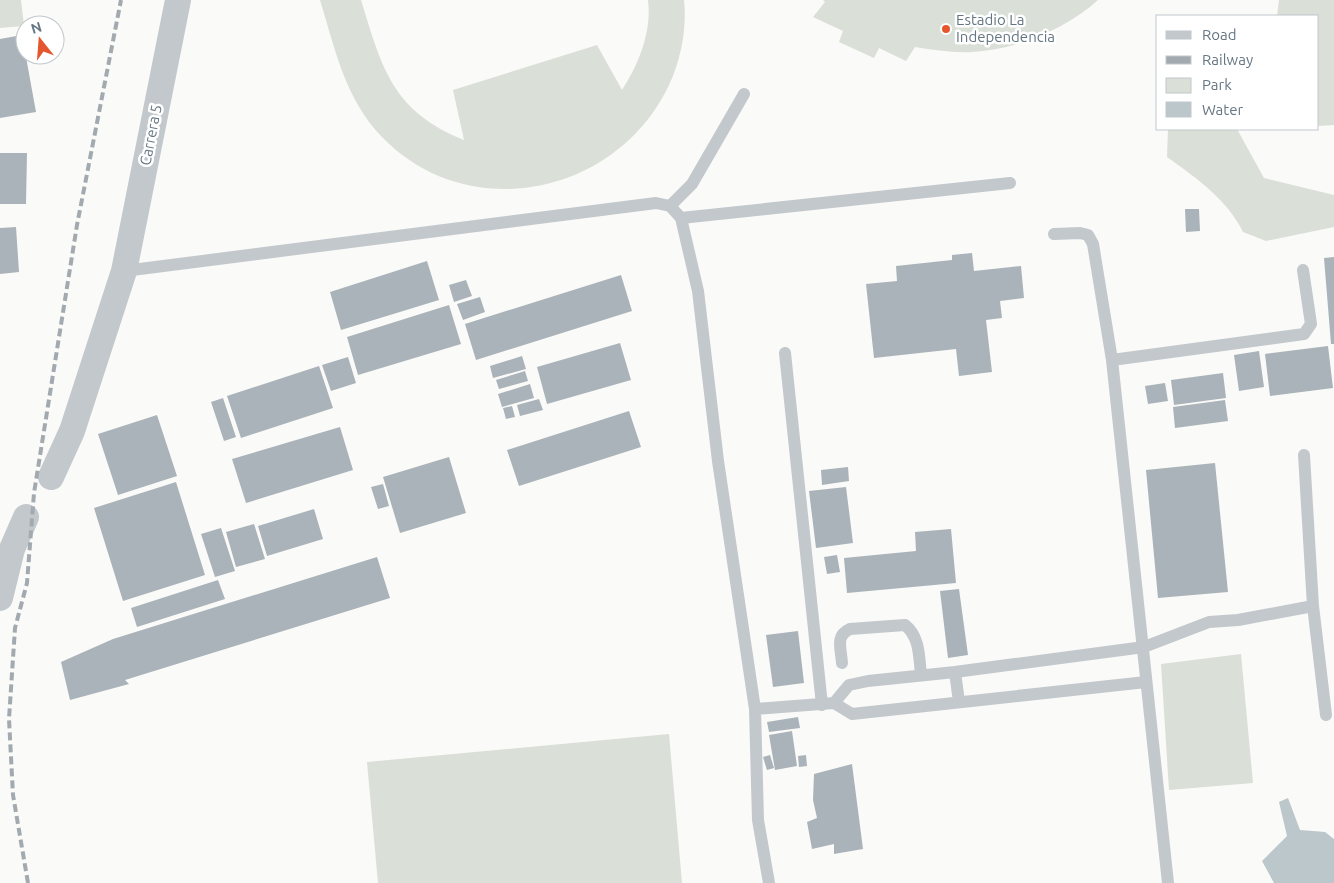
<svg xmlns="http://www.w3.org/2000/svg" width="1334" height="883" font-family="Ubuntu,sans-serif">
<rect width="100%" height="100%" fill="#fafaf8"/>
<path fill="#dadfd7" d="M 0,0 L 21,0 L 24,26 L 0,28 Z
M 320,0 L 361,0 C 382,68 392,111 464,140 L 453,90 L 597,45 L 622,90 C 639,64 652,31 648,0 L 684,0 C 687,28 681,59 669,85 C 617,195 468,227 381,136 C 345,98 335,49 320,0 Z
M 823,0 L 1098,0 C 1066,29 1016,50 972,52 C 953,53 934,50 915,47 L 906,61 L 879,48 L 874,58 L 839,42 L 843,31 L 813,17 L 825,2 Z
M 1279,0 L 1334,0 L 1334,125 L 1318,126 L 1318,16 L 1277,16 Z
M 1168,129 L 1237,129 L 1264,178 L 1334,195 L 1334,227 L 1266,241 L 1243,232 C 1228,200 1195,177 1167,157 Z
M 1241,654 L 1253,783 L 1169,790 L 1161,664 Z
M 669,734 L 682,883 L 378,883 L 367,762 Z"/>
<path fill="#bbc7cb" d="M 1288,798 L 1300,830 L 1325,832 L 1334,839 L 1334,883 L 1274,883 L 1262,861 L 1287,836 L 1279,802 Z"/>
<path fill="#aab3b9" d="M 22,35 L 36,112 L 0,118 L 0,39 Z
M 0,153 L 27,153 L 26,204 L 0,204 Z
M 1185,209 L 1199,209 L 1200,231 L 1186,232 Z
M 16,227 L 19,272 L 0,274 L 0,228 Z
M 972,253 L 974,271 L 1021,266 L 1024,298 L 1000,301 L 1002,318 L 986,320 L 992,372 L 959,376 L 956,349 L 874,358 L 866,284 L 897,281 L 896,266 L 952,260 L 952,255 Z
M 1334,257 L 1334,344 L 1331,344 L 1324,258 Z
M 427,261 L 439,300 L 341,330 L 330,292 Z
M 621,275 L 632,311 L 476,360 L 465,324 Z
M 466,280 L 472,296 L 454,302 L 449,285 Z
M 480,297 L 485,312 L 463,320 L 457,304 Z
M 449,305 L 461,344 L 358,375 L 347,337 Z
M 620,343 L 631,380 L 547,404 L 537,367 Z
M 1328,346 L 1333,388 L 1270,396 L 1265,354 Z
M 1259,351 L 1264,387 L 1239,391 L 1234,355 Z
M 522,356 L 526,369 L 493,378 L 490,366 Z
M 348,357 L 356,383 L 331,391 L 322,365 Z
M 319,366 L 333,408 L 241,438 L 227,396 Z
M 525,371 L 528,381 L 499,389 L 496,380 Z
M 1223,373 L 1226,398 L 1174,405 L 1171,380 Z
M 1165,383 L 1168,401 L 1148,404 L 1145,386 Z
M 530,384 L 534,398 L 502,407 L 498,394 Z
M 223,398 L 236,437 L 224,441 L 211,402 Z
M 539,399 L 543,410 L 520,416 L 517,405 Z
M 1225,400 L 1228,421 L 1175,428 L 1173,407 Z
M 512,406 L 515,417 L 506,419 L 503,408 Z
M 629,411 L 641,447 L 519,486 L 507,450 Z
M 157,415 L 177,476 L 118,495 L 98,434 Z
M 340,427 L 353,470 L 246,503 L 232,459 Z
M 449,457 L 466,513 L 400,533 L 383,477 Z
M 1215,463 L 1228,592 L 1158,598 L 1146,470 Z
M 848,467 L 849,481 L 822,485 L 821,470 Z
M 176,482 L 205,575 L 123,601 L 94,508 Z
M 383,484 L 389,506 L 378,509 L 371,487 Z
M 846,487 L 853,543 L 816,548 L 809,491 Z
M 314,509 L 323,539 L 267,556 L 258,526 Z
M 254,524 L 265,559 L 236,567 L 226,532 Z
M 221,528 L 235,571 L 215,577 L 201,534 Z
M 951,529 L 956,583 L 847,593 L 844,558 L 916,551 L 915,532 Z
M 837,555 L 840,572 L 827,574 L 824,557 Z
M 377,557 L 390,598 L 125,680 L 129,684 L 70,700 L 61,662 L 113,639 Z
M 218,580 L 225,599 L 137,627 L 131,608 Z
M 959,589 L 968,655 L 948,658 L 940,591 Z
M 798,631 L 804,683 L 773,687 L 766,635 Z
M 798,717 L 800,728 L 769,732 L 767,722 Z
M 792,731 L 797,766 L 775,770 L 769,735 Z
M 770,755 L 774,768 L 767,770 L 763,757 Z
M 806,755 L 807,766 L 799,767 L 798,756 Z
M 852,764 L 863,849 L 834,854 L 834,844 L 812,849 L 807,822 L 817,818 L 813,800 L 814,774 Z"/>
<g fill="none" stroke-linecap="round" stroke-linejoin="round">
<path stroke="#c3c8cc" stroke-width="12" d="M 670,206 L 692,184 L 744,94
M 681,218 L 1010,183
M 1054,234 L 1080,233 L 1088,235 L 1093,244 L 1112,360 L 1168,883
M 124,271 L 656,203 L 670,206 L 681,218 L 698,291 L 718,461 L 755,709 L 758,820 L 769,883
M 785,353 L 822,705
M 1112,360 L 1304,334 L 1311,324 L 1303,270
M 1304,455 L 1313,606 L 1326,715
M 842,663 C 841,648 835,636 850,629 L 905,625 C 920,637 919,657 921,675
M 955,672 L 959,702
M 834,703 L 852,714 L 1146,682
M 755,709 L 834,703 L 849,685 L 868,681 L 955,672 L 1144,647 L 1209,622 L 1238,620 L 1313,606"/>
<path stroke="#c3c8cc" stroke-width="26" d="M 51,477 L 72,431 L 124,271 L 178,0
M 0,598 L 12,549 L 26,517"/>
<path stroke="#a2aab0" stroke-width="4" stroke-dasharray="8 4" stroke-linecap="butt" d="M 28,883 L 13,795 L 9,719 L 15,628 L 27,583 L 34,493 L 77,225 L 121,0"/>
</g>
<circle fill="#e4572e" stroke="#fff" stroke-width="2" cx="946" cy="29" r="5"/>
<g text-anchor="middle" stroke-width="5" stroke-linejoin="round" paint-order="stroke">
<g font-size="15" fill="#657683" stroke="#fff" text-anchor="start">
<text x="956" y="25">Estadio La<tspan x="956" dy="17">Independencia</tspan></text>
</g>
<g font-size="15" fill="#657683" stroke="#fff">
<text transform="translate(151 135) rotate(-79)" y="5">Carrera 5</text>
</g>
</g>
<rect x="1156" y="15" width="162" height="115" fill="#ffffff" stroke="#c1c8cd"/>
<rect x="1166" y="31" width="25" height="8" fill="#c3c8cc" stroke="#c1c8cd"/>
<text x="1202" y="40" font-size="15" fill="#657683">Road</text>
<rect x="1166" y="56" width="25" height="8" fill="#a2aab0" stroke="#c1c8cd"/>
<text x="1202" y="65" font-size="15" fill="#657683">Railway</text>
<rect x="1166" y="78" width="25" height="15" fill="#dadfd7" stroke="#c1c8cd"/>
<text x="1202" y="90" font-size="15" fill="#657683">Park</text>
<rect x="1166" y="102" width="25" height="15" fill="#bbc7cb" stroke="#c1c8cd"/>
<text x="1202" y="115" font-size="15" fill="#657683">Water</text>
<g transform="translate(40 40) rotate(343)"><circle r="24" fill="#ffffff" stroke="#c1c8cd"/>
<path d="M0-4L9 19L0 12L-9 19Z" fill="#e4572e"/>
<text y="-8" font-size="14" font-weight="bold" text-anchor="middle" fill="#657683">N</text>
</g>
</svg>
